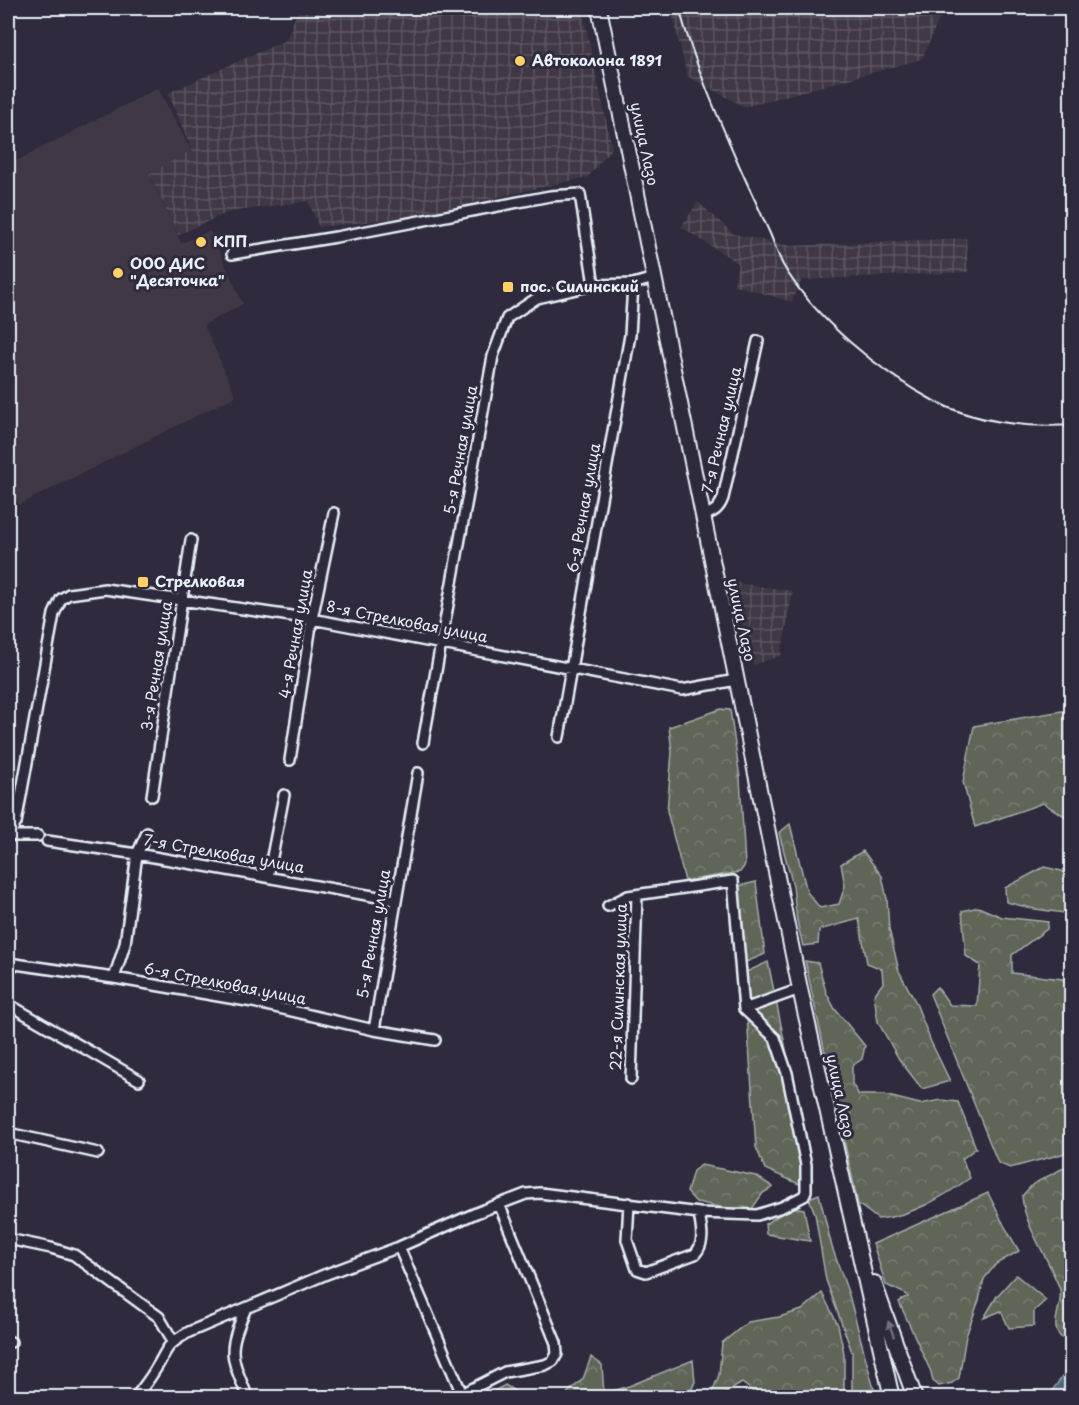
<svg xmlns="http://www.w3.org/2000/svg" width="1079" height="1405" font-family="'Playpen Sans',sans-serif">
<defs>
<pattern id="industrial-grid" width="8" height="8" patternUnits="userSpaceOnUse" patternTransform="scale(1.5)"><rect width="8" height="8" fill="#403945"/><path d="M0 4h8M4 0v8" fill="none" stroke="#5c5661"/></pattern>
<pattern id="forest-crowns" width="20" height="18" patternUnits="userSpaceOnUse" patternTransform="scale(1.5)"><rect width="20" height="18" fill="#5f6659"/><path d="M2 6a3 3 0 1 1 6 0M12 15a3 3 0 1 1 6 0" fill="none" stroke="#767c72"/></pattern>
</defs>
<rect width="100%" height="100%" fill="#2f2a3d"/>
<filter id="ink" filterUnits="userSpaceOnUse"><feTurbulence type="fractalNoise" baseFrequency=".0167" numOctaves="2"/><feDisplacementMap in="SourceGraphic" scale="12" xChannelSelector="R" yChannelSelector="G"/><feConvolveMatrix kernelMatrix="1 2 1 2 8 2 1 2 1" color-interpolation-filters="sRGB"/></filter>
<g filter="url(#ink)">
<path fill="#403945" d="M 158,88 L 192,152 L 150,177 L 181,243 L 210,231 L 243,304 L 204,325 L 236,396 L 19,505 L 12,493 L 8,494 L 8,165 Z"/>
<path fill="url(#industrial-grid)" d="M 299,8 L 582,8 L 612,148 L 588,177 L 408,217 L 319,227 L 308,201 L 229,212 L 178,235 L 149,174 L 192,150 L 168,93 L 286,40 Z
M 671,8 L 944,8 L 922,59 L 745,107 L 687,76 Z
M 698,202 L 734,234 L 791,246 L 966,238 L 968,272 L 802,280 L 792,302 L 734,285 L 738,263 L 681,227 Z
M 737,583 L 793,591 L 781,656 L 753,665 L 735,596 Z"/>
<path fill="url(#forest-crowns)" stroke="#a4aca8" stroke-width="1.5" d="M 721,709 L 730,710 L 740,778 L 745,865 L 740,872 L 685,881 L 667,811 L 672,752 L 669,727 Z
M 1062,711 L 1071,711 L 1071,820 L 1043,803 L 975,827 L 963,782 L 974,726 Z
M 790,824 L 807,892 L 820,908 L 839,904 L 845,886 L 841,864 L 863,851 L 882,876 L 887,899 L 889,929 L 899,971 L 916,1003 L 931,1042 L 950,1081 L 922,1089 L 899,1059 L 878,1022 L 874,995 L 883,983 L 882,969 L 867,963 L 859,919 L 819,930 L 818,944 L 803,946 L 797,921 L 793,886 L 779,833 Z
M 1044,867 L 1071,873 L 1071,914 L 1035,909 L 1006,902 L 1005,888 Z
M 756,882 L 765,954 L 744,963 L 739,886 Z
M 978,907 L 1002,917 L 1048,922 L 1047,929 L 1012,955 L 1012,973 L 1071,980 L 1071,1149 L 1062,1154 L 1010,1168 L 998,1163 L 930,994 L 937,987 L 950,1005 L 977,1006 L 980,965 L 966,956 L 962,911 Z
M 805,961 L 818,963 L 826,992 L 835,1009 L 865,1046 L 862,1059 L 852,1066 L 852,1084 L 859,1095 L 884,1095 L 920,1104 L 941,1100 L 958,1102 L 976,1148 L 962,1159 L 970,1178 C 943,1197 912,1216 878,1219 L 858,1204 Z
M 768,962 L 813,1181 L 799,1184 L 765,1169 L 756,1147 L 744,973 Z
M 1071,1164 L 1071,1343 C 1042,1332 1064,1309 1060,1290 C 1059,1285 1055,1278 1053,1273 C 1042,1248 1024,1223 1022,1196 L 1033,1184 Z
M 701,1165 L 756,1176 L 773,1187 L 763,1193 L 749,1213 C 731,1211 715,1205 696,1202 L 687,1192 L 693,1171 Z
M 988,1193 L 1005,1227 L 1019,1251 L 996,1264 L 984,1279 L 979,1300 L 966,1336 L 959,1378 L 952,1383 L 939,1386 L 933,1381 L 931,1372 L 899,1302 L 904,1298 L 908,1297 L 906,1294 L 886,1285 L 873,1244 Z
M 819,1194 L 832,1247 L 849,1295 L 876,1397 L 852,1397 L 852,1352 L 826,1280 L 815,1214 L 809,1198 Z
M 792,1207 L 804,1209 L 810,1241 L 766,1234 L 765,1224 Z
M 1016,1275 L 1046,1300 L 1034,1311 L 1034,1326 L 1009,1328 L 1001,1311 L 984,1318 L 997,1296 Z
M 822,1293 L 838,1325 L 844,1353 L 844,1393 L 839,1397 L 754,1397 L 755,1393 L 742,1383 L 722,1395 L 722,1397 L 698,1397 L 711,1395 L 719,1375 L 722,1343 L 748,1322 L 779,1317 L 802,1310 Z
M 591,1357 L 602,1365 L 604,1394 L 629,1386 L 693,1360 L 695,1382 L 688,1397 L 563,1397 L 583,1379 Z
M 505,1385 L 524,1397 L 483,1397 Z"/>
<path fill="#4f657a" stroke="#8c9dac" stroke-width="1.5" d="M 1071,1365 L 1071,1397 L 1049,1397 L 1054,1388 Z"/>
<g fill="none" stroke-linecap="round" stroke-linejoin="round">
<g stroke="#e8f1f8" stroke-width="14">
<path id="minor" d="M 232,254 L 336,237 L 550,196 L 580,194 L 594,285
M 703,516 C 714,512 719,509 723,498 L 758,341
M 559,737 L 630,335 L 633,284
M 423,743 L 493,356 L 507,318 L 537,298 L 594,285 L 633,284 L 654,278
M 290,760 L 312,619 L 334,513
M 152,796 L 191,540
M 10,833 L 16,823 L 54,614 L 61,599 L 69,594 L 105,589 L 312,619 L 682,690 L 736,680
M 8,834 L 10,833 L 16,836 L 38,836
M 47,841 L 137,854 L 395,900
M 268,877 L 284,795
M 608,906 L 628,896 L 733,881 L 744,1009
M 8,963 L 114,978 L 253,1002 L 374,1030 L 435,1040
M 114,978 L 125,944 L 137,854 L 147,833
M 8,1004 L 139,1080
M 374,1030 L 418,773
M 631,1079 L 637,895
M 8,1133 L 98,1153
M 629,1203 L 627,1240 L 637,1269 L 646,1272 L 695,1254 C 706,1242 701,1228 699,1213
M 8,1239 L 51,1248 L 74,1255 L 159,1317 L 173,1341
M 399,1247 L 462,1394
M 246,1308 C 227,1352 230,1354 248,1398
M 8,1342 L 11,1342
M 135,1398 C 142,1389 149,1380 155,1370 C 169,1348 163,1347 189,1332 L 324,1275 L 399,1247 L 476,1213 L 526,1194 L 540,1193 L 699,1213 L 757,1215 L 782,1207 L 804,1196 L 806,1191 L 806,1165 L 787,1073 L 775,1038 L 744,1009 L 800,989
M 454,1398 L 505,1372 L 545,1365 L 553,1361 L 557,1354 L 556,1343 L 499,1204"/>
</g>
<g stroke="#e8f1f8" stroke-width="18">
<path id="secondary" d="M 599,8 L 800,989 L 892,1398
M 874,1283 L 915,1398"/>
</g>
<use href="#minor" stroke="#2f2a3d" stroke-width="9"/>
<use href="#secondary" stroke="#2f2a3d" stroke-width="14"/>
<path stroke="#e8f1f8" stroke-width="2" d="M 679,8 C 694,62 716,113 739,165 C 748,186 758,206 767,227 C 773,239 777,253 783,265 C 813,317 881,373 934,401 C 975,422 1026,428 1072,425"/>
</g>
<defs><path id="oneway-solid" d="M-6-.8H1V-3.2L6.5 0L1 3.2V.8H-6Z" transform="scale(1.5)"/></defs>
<use fill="#70707e" href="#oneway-solid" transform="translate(891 1329) rotate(-110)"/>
</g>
<g fill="#ffd166" stroke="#2f2a3d" stroke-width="2">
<circle cx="520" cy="61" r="6"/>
<circle cx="201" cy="242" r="6"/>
<circle cx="118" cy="273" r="6"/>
<rect x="502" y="281" width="12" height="12" rx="3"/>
<rect x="137" y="576" width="12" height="12" rx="3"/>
</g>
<g text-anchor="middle" stroke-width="6" stroke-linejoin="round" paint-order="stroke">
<g font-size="15" font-weight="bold" fill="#e8f1f8" stroke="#2f2a3d" text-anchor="start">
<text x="532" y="66">Автоколона 1891</text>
<text x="213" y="247">КПП</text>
<text x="130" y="269">ООО ДИС<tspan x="130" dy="17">"Десяточка"</tspan></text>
<text x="520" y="292">пос. Силинский</text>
<text x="155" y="587">Стрелковая</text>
</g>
<g font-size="15" fill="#e8f1f8" stroke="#2f2a3d">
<text transform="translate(644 144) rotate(78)" y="5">улица Лазо</text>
<text transform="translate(722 430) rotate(-77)" y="5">7-я Речная улица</text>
<text transform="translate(461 450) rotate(-80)" y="5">5-я Речная улица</text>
<text transform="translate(584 508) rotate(-80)" y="5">6-я Речная улица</text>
<text transform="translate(741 620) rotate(78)" y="5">улица Лазо</text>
<text transform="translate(407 622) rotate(11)" y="5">8-я Стрелковая улица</text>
<text transform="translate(296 634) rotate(-80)" y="5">4-я Речная улица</text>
<text transform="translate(157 666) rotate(-81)" y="5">3-я Речная улица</text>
<text transform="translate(224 854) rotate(10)" y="5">7-я Стрелковая улица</text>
<text transform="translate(374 934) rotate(-80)" y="5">5-я Речная улица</text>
<text transform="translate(225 984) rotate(11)" y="5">6-я Стрелковая улица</text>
<text transform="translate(619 987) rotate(-88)" y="5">22-я Силинская улица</text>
<text transform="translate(840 1096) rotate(78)" y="5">улица Лазо</text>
</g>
</g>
<rect width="1079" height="1405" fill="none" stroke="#2f2a3d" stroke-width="30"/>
<rect x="15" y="15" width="1049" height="1375" fill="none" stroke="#e8f1f8" stroke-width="2" filter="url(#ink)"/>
</svg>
